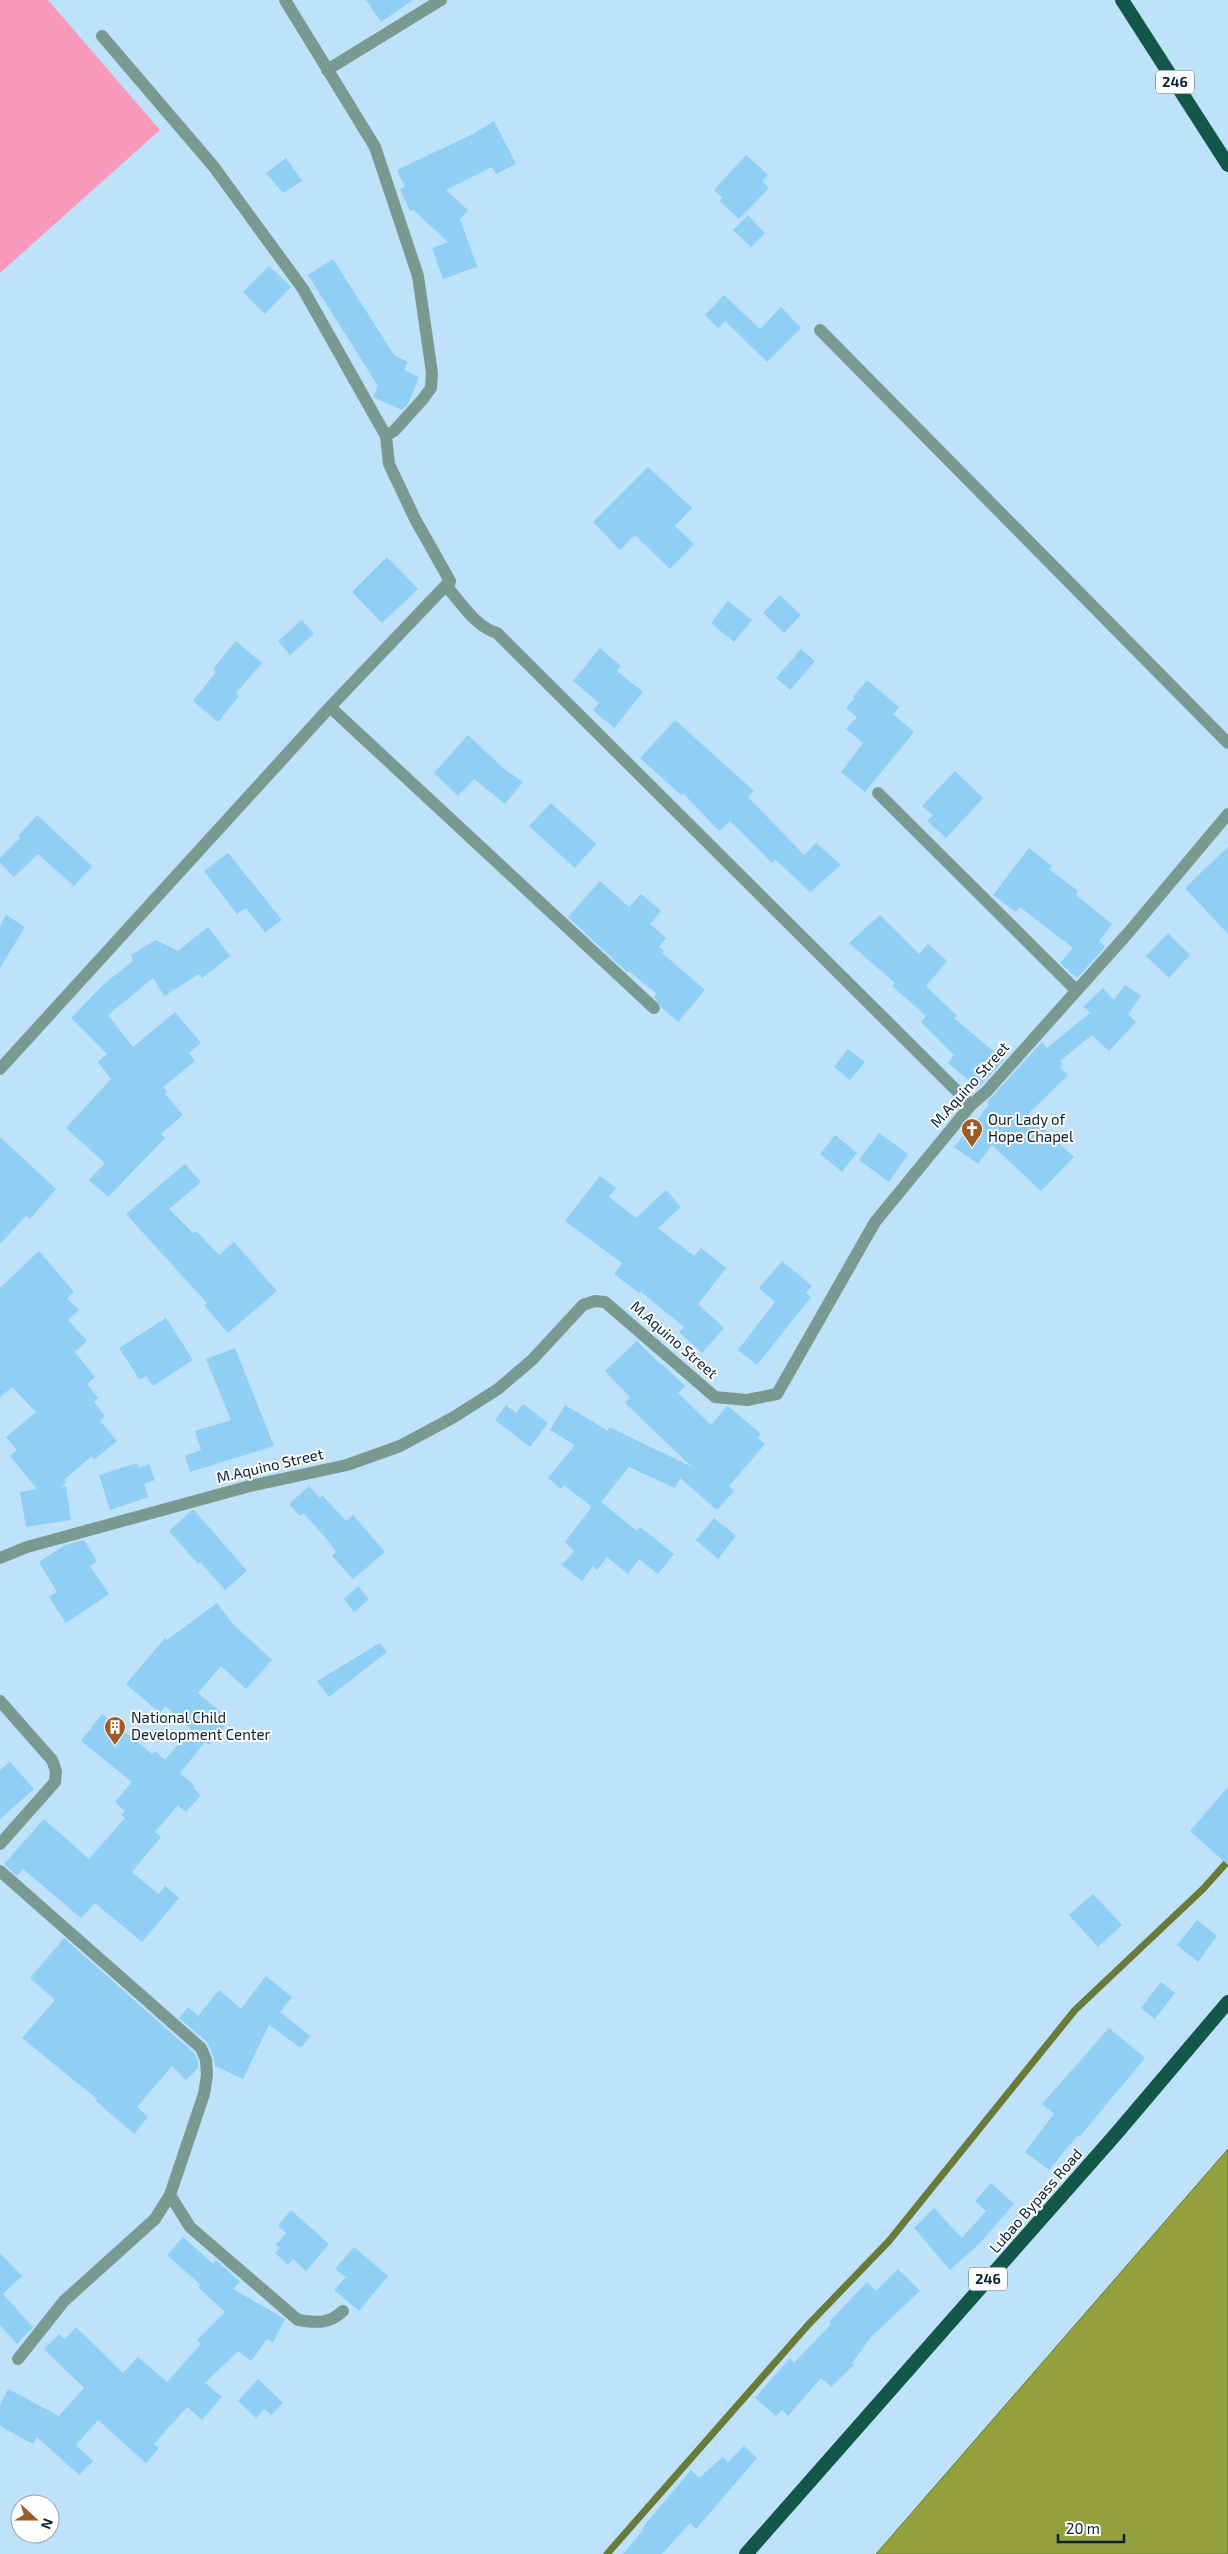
<svg xmlns="http://www.w3.org/2000/svg" width="1228" height="2554" font-family="'Exo 2',sans-serif">
<rect width="100%" height="100%" fill="#bde2f9"/>
<path fill="#f99abd" d="M 0,0 L 48,0 L 160,130 L 0,273 Z"/>
<path fill="#93a03c" stroke="#697a39" d="M 1228,2149 L 1228,2554 L 876,2554 Z"/>
<g fill="none" stroke-linecap="round" stroke-linejoin="round">
<path stroke="#697a39" stroke-width="7" d="M 607,2554 L 808,2325 L 889,2241 L 1075,2010 L 1203,1889 L 1228,1861"/>
</g>
<path fill="#8fcef5" d="M 366,0 L 413,0 L 381,22 Z
M 494,121 L 516,164 L 496,174 L 492,167 L 446,190 L 468,210 L 460,219 L 478,269 L 476,267 L 443,279 L 432,248 L 448,242 L 413,210 L 410,211 L 400,189 L 405,187 L 397,170 L 475,133 Z
M 746,155 L 768,175 L 762,181 L 769,188 L 739,219 L 720,201 L 722,197 L 714,190 Z
M 286,158 L 302,181 L 283,193 L 266,173 Z
M 748,215 L 765,233 L 751,247 L 733,230 Z
M 333,259 L 394,355 L 408,362 L 404,370 L 419,377 L 408,404 L 402,410 L 373,397 L 378,386 L 308,275 Z
M 269,266 L 291,287 L 265,314 L 243,292 Z
M 724,295 L 760,329 L 781,307 L 801,328 L 767,362 L 725,321 L 718,328 L 705,315 Z
M 648,467 L 692,508 L 675,526 L 694,544 L 670,569 L 635,535 L 620,550 L 593,522 Z
M 387,557 L 418,589 L 382,623 L 352,592 Z
M 780,595 L 801,615 L 784,633 L 763,613 Z
M 728,601 L 752,620 L 734,642 L 711,623 Z
M 302,620 L 314,634 L 290,655 L 278,641 Z
M 236,641 L 262,663 L 236,693 L 239,696 L 218,722 L 193,701 L 216,672 L 213,669 Z
M 600,648 L 621,666 L 617,671 L 643,692 L 614,728 L 593,710 L 599,703 L 573,681 Z
M 801,649 L 815,661 L 790,690 L 776,678 Z
M 867,680 L 899,707 L 893,714 L 914,732 L 865,792 L 841,772 L 863,743 L 846,729 L 857,717 L 846,708 L 855,698 L 853,697 Z
M 675,720 L 754,791 L 748,797 L 804,855 L 816,843 L 841,865 L 810,892 L 775,859 L 772,863 L 730,821 L 719,831 L 683,793 L 681,795 L 640,758 Z
M 468,735 L 503,768 L 523,782 L 505,804 L 474,779 L 458,796 L 434,773 Z
M 955,771 L 983,798 L 946,838 L 927,821 L 933,815 L 922,806 Z
M 551,803 L 596,844 L 575,868 L 529,826 Z
M 37,815 L 92,866 L 74,886 L 38,854 L 14,877 L 0,863 L 0,858 L 20,838 L 18,836 Z
M 1228,847 L 1228,934 L 1185,888 Z
M 1029,848 L 1052,866 L 1049,869 L 1078,891 L 1076,895 L 1112,924 L 1099,941 L 1105,947 L 1077,978 L 1060,963 L 1073,948 L 1020,907 L 1016,912 L 993,895 Z
M 228,853 L 282,920 L 265,932 L 246,908 L 237,914 L 204,871 Z
M 600,881 L 629,907 L 641,894 L 661,911 L 650,924 L 666,938 L 659,947 L 664,951 L 662,953 L 705,990 L 678,1022 L 662,1008 L 654,997 L 657,994 L 629,971 L 628,973 L 568,917 Z
M 6,915 L 25,927 L 0,968 L 0,926 Z
M 880,915 L 919,954 L 928,944 L 947,961 L 926,986 L 957,1016 L 954,1018 L 1004,1060 L 978,1088 L 948,1063 L 954,1055 L 921,1022 L 926,1016 L 892,986 L 895,983 L 849,943 Z
M 208,927 L 230,956 L 202,978 L 199,974 L 164,996 L 153,978 L 108,1015 L 133,1047 L 175,1012 L 201,1043 L 189,1053 L 195,1061 L 163,1087 L 167,1092 L 165,1094 L 183,1115 L 161,1134 L 165,1138 L 108,1197 L 89,1180 L 105,1163 L 66,1128 L 111,1079 L 98,1062 L 107,1054 L 71,1018 L 104,984 L 133,961 L 131,955 L 156,940 L 178,951 Z
M 1168,933 L 1190,955 L 1169,978 L 1146,956 Z
M 1125,985 L 1141,996 L 1128,1014 L 1136,1022 L 1109,1051 L 1092,1035 L 1060,1061 L 1063,1064 L 1060,1067 L 1068,1075 L 1028,1114 L 1074,1157 L 1041,1191 L 992,1145 L 978,1164 L 954,1147 L 966,1132 L 968,1133 L 989,1104 L 987,1102 L 1042,1042 L 1047,1048 L 1090,1013 L 1083,1007 L 1103,988 L 1114,1000 Z
M 848,1049 L 865,1062 L 850,1080 L 834,1067 Z
M 879,1133 L 908,1154 L 889,1182 L 859,1160 Z
M 835,1135 L 857,1153 L 842,1172 L 820,1154 Z
M 0,1137 L 56,1189 L 30,1219 L 26,1216 L 0,1244 Z
M 185,1164 L 201,1182 L 169,1209 L 193,1233 L 196,1231 L 219,1255 L 234,1242 L 277,1291 L 228,1333 L 204,1305 L 207,1303 L 126,1214 Z
M 600,1176 L 616,1188 L 609,1197 L 636,1218 L 666,1190 L 681,1207 L 658,1228 L 694,1256 L 701,1248 L 726,1268 L 698,1304 L 724,1328 L 702,1353 L 679,1332 L 684,1327 L 640,1291 L 639,1293 L 614,1274 L 622,1263 L 565,1221 Z
M 39,1251 L 74,1292 L 67,1298 L 79,1310 L 68,1320 L 87,1341 L 75,1352 L 95,1377 L 87,1384 L 98,1398 L 94,1402 L 105,1416 L 100,1421 L 117,1441 L 94,1460 L 92,1456 L 65,1479 L 65,1484 L 60,1488 L 66,1486 L 71,1520 L 26,1527 L 20,1492 L 37,1489 L 10,1456 L 17,1450 L 6,1437 L 36,1412 L 12,1387 L 0,1397 L 0,1288 Z
M 782,1261 L 812,1286 L 806,1293 L 811,1297 L 757,1365 L 738,1350 L 775,1302 L 759,1288 Z
M 166,1318 L 193,1360 L 153,1386 L 146,1376 L 140,1380 L 119,1348 Z
M 637,1341 L 661,1365 L 662,1364 L 685,1386 L 678,1393 L 711,1425 L 727,1406 L 729,1407 L 761,1434 L 758,1438 L 765,1444 L 729,1486 L 734,1491 L 717,1510 L 680,1478 L 675,1488 L 629,1467 L 601,1502 L 637,1531 L 640,1527 L 674,1554 L 658,1574 L 639,1559 L 628,1574 L 607,1557 L 597,1570 L 593,1566 L 582,1581 L 562,1565 L 574,1551 L 565,1542 L 592,1507 L 564,1485 L 561,1489 L 548,1478 L 575,1445 L 550,1430 L 565,1405 L 608,1431 L 609,1427 L 692,1467 L 625,1403 L 630,1397 L 605,1371 Z
M 235,1348 L 274,1446 L 190,1472 L 185,1456 L 201,1450 L 195,1431 L 231,1420 L 206,1359 Z
M 523,1404 L 548,1423 L 530,1447 L 495,1420 L 506,1405 L 516,1413 Z
M 137,1463 L 139,1468 L 149,1464 L 155,1480 L 144,1484 L 148,1497 L 110,1510 L 99,1475 Z
M 309,1486 L 320,1498 L 322,1495 L 346,1521 L 353,1515 L 385,1552 L 353,1579 L 332,1556 L 336,1552 L 326,1538 L 303,1513 L 300,1516 L 289,1504 Z
M 192,1510 L 194,1510 L 247,1571 L 225,1590 L 200,1562 L 198,1564 L 169,1531 Z
M 714,1518 L 736,1536 L 718,1559 L 696,1540 Z
M 84,1540 L 97,1561 L 90,1566 L 109,1594 L 66,1623 L 49,1597 L 57,1592 L 39,1562 L 65,1545 Z
M 358,1586 L 369,1599 L 354,1612 L 344,1599 Z
M 217,1603 L 232,1623 L 272,1660 L 246,1689 L 221,1666 L 198,1693 L 222,1713 L 216,1719 L 225,1727 L 209,1745 L 205,1742 L 180,1773 L 195,1786 L 193,1788 L 201,1795 L 186,1812 L 178,1805 L 155,1832 L 161,1837 L 132,1872 L 158,1894 L 165,1886 L 179,1898 L 142,1942 L 95,1903 L 81,1918 L 23,1869 L 17,1876 L 4,1864 L 44,1819 L 89,1859 L 125,1818 L 121,1815 L 125,1811 L 115,1802 L 132,1782 L 81,1741 L 102,1714 L 152,1754 L 155,1751 L 165,1760 L 191,1729 L 165,1706 L 160,1713 L 126,1684 L 165,1638 L 167,1640 Z
M 380,1643 L 387,1652 L 329,1697 L 317,1681 Z
M 10,1762 L 34,1789 L 0,1819 L 0,1770 Z
M 1228,1787 L 1228,1865 L 1190,1831 Z
M 1093,1894 L 1122,1925 L 1098,1947 L 1069,1915 Z
M 1197,1920 L 1217,1936 L 1198,1962 L 1177,1945 Z
M 64,1938 L 194,2053 L 198,2062 L 198,2068 L 186,2080 L 172,2066 L 137,2107 L 148,2117 L 134,2134 L 96,2101 L 97,2099 L 22,2038 L 55,2000 L 30,1978 Z
M 266,1976 L 292,1997 L 280,2012 L 310,2036 L 301,2048 L 269,2025 L 243,2079 L 215,2066 L 214,2057 L 207,2042 L 179,2018 L 188,2007 L 198,2016 L 219,1990 L 241,2009 Z
M 1161,1982 L 1175,1993 L 1155,2019 L 1141,2008 Z
M 1109,2028 L 1145,2058 L 1080,2136 L 1078,2135 L 1049,2170 L 1025,2152 L 1054,2114 L 1042,2104 Z
M 991,2183 L 1014,2204 L 979,2244 L 950,2270 L 914,2228 L 934,2208 L 962,2238 L 986,2211 L 975,2201 Z
M 291,2210 L 329,2244 L 306,2271 L 293,2259 L 288,2265 L 275,2253 L 280,2248 L 276,2245 L 286,2233 L 278,2226 Z
M 183,2237 L 213,2264 L 216,2260 L 240,2282 L 233,2289 L 285,2319 L 273,2342 L 267,2339 L 251,2361 L 238,2351 L 205,2383 L 222,2397 L 202,2420 L 187,2407 L 154,2444 L 159,2448 L 146,2463 L 98,2420 L 76,2445 L 93,2461 L 79,2475 L 37,2437 L 33,2444 L 0,2426 L 0,2405 L 8,2389 L 59,2416 L 84,2388 L 44,2349 L 59,2334 L 65,2339 L 76,2327 L 123,2373 L 138,2357 L 167,2382 L 201,2344 L 197,2340 L 225,2312 L 198,2287 L 201,2285 L 167,2255 Z
M 354,2247 L 388,2276 L 359,2311 L 334,2290 L 346,2277 L 335,2269 Z
M 0,2253 L 22,2276 L 3,2294 L 33,2327 L 17,2344 L 0,2325 Z
M 898,2269 L 920,2291 L 871,2337 L 852,2363 L 854,2365 L 831,2387 L 821,2378 L 788,2416 L 782,2410 L 776,2416 L 755,2398 L 790,2358 L 794,2363 L 831,2324 L 829,2322 L 867,2282 L 876,2291 Z
M 258,2379 L 283,2403 L 271,2415 L 264,2409 L 256,2418 L 238,2401 Z
M 744,2446 L 757,2458 L 696,2529 L 690,2523 L 662,2554 L 623,2554 L 636,2539 L 644,2528 L 643,2527 L 691,2470 L 699,2478 L 723,2457 L 728,2462 Z"/>
<g fill="none" stroke-linecap="round" stroke-linejoin="round">
<path stroke="#7a9a91" stroke-width="12" d="M 820,330 L 1228,743"/>
<path stroke="#7a9a91" stroke-width="12" d="M 285,0 L 375,147 L 418,276 L 432,373 L 431,388 L 423,399 L 394,431 L 386,436
M 327,70 L 441,0
M 450,581 L 448,588 C 462,604 476,627 497,633 L 971,1105
M 330,707 L 654,1008
M 878,793 L 1076,990
M 0,1069 L 330,707 L 450,581 L 415,519 L 389,464 L 386,436 L 303,289 L 214,167 L 102,36
M 0,1558 L 27,1547 L 250,1486 L 347,1465 L 400,1446 L 454,1417 L 498,1389 L 532,1360 L 583,1305 L 595,1301 L 605,1302 L 715,1397 L 747,1400 L 777,1394 L 875,1222 L 971,1105 L 987,1091 L 1129,932 L 1228,814
M 0,1701 L 52,1760 L 56,1771 L 55,1782 L 0,1844
M 0,1871 L 201,2048 L 206,2060 L 207,2075 L 204,2094 L 170,2195 L 155,2219 L 64,2301 L 18,2359
M 170,2195 L 190,2227 L 298,2320 C 317,2323 329,2324 343,2311"/>
<path stroke="#12574a" stroke-width="14" d="M 1122,0 L 1228,165
M 746,2554 L 1116,2134 L 1228,2002"/>
</g>
<defs>
<g id="church-pin" transform="scale(1.125)"><path d="M0 17L-7.5 6A9.5 9.5 0 1 1 7.5 6Z" fill="#9d5c27" stroke="#fdfdfd"/><path d="M-1.2-6h2.4v3.5h3.3v2.4h-3.3V6h-2.4V-.1h-3.3v-2.4h3.3Z" fill="#fff"/></g>
<g id="building-pin" transform="scale(1.125)"><path d="M0 17L-7.5 6A9.5 9.5 0 1 1 7.5 6Z" fill="#9d5c27" stroke="#fdfdfd"/><path d="M-4-6H4V6H1V3H-1V6H-4ZM-2.5-4.3h1.7v1.8h-1.7ZM.8-4.3h1.7v1.8H.8ZM-2.5-1h1.7V.8h-1.7ZM.8-1h1.7V.8H.8Z" fill="#fff"/></g>
</defs>
<g fill-rule="evenodd">
<use href="#church-pin" x="972" y="1129"/>
<use href="#building-pin" x="115" y="1727"/>
</g>
<g text-anchor="middle" stroke-width="4" stroke-linejoin="round" paint-order="stroke">
<g fill="#fdfdfd" stroke="#52646e" stroke-width="1">
<rect x="1156" y="70.5" width="38" height="23" rx="4"/>
<rect x="969" y="2267.5" width="38" height="23" rx="4"/>
</g>
<g font-size="14" font-weight="bold" fill="#082231">
<text x="1175" y="87">246</text>
<text x="988" y="2284">246</text>
</g>
<g font-size="15" fill="#082231" stroke="#fdfdfd">
<text transform="translate(970 1085) rotate(-48)" y="5">M.Aquino Street</text>
<text transform="translate(674 1340) rotate(41)" y="5">M.Aquino Street</text>
<text transform="translate(270 1466) rotate(-13)" y="5">M.Aquino Street</text>
<text transform="translate(1036 2201) rotate(-49)" y="5">Lubao Bypass Road</text>
</g>
<g font-size="15" fill="#082231" stroke="#fdfdfd" text-anchor="start">
<text x="988" y="1125">Our Lady of<tspan x="988" dy="17">Hope Chapel</tspan></text>
<text x="131" y="1723">National Child<tspan x="131" dy="17">Development Center</tspan></text>
</g>
</g>
<g transform="translate(35 2519) rotate(111)"><circle r="24" fill="#fdfdfd" stroke="#9ba5ab"/>
<path d="M0-4L9 19L0 12L-9 19Z" fill="#9d5c27"/>
<text y="-8" font-size="14" font-weight="bold" text-anchor="middle" fill="#082231">N</text>
</g>
<path d="M1058 2534v8h66v-8" fill="none" stroke="#082231" stroke-width="2.5"/>
<text x="1066" y="2534" font-size="15" fill="#082231" stroke="#fdfdfd" stroke-width="4" paint-order="stroke">20 m</text>
</svg>
